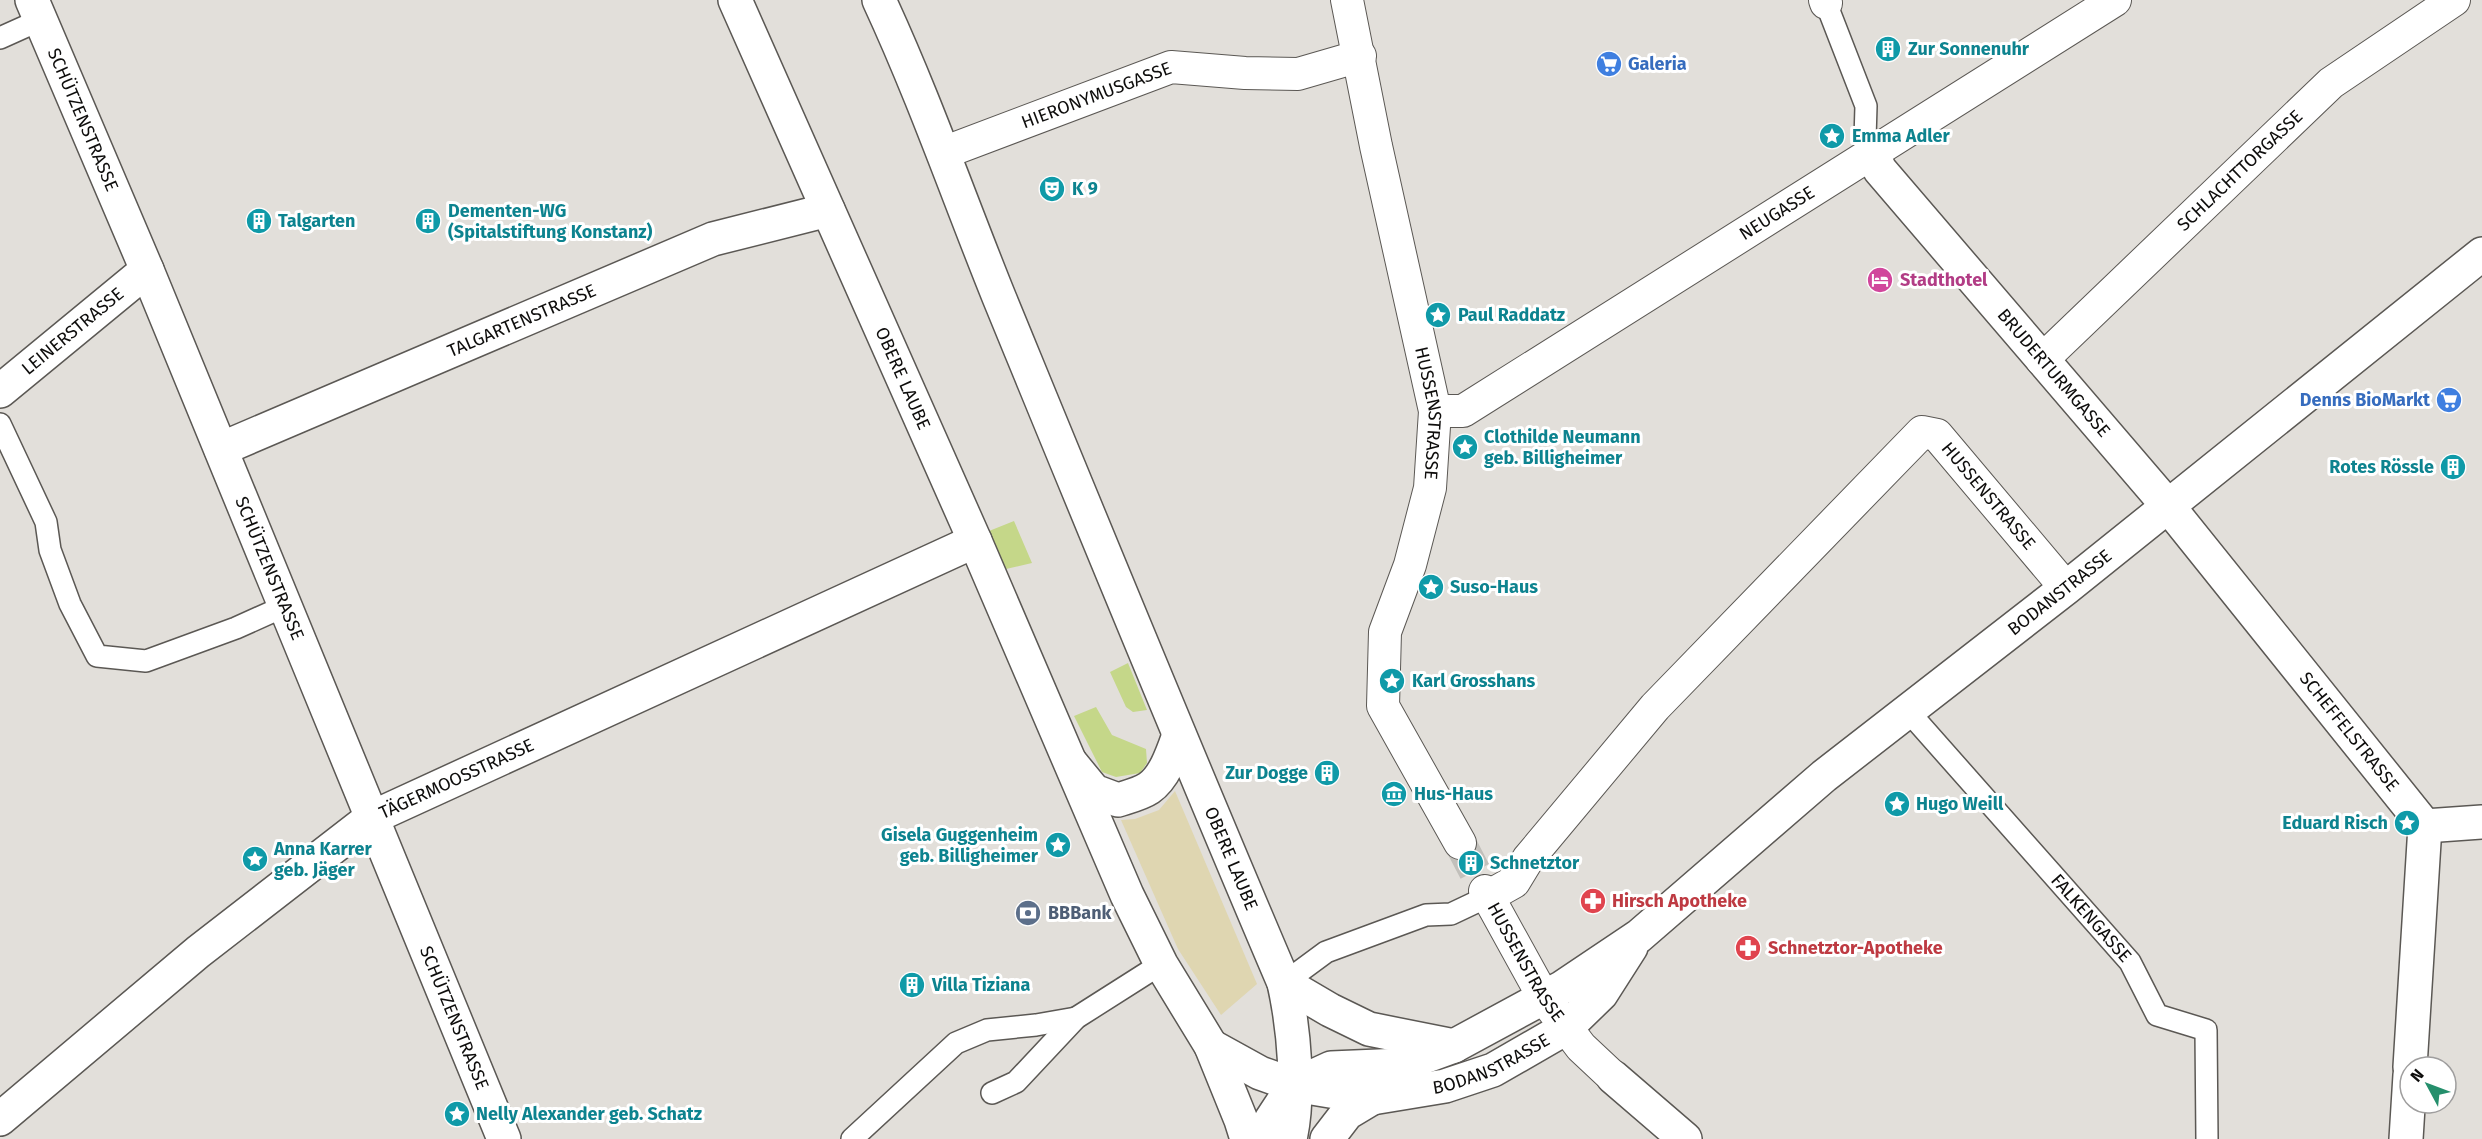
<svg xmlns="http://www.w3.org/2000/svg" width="2482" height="1139" font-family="'Fira Sans',sans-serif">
<rect width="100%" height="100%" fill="#e2dfda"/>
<path fill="#c5d789" d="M 1014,521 L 1032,563 L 1006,569 L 989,531 Z
M 1128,663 L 1147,710 L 1133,712 L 1126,707 L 1110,672 Z
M 1096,707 L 1112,735 L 1146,749 L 1147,763 L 1140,773 L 1116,777 L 1102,772 L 1074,716 Z"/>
<path fill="#dfd6b1" d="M 1175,791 L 1257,984 L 1221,1015 L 1178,949 L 1121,820 L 1135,819 L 1159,810 Z"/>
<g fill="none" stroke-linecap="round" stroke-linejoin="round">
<path stroke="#c2c0bb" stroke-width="32" stroke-dasharray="32 16" stroke-linecap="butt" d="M 1460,843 L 1485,891"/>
<g stroke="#5b5854" stroke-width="24">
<g id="service">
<path d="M 1826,3 L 1866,106 L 1865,139 L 1872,154"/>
<path d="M 0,38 L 40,20"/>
<path d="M 0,424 L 46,522 L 50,550 L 70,604 L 97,656 L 146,661 L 236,628 L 285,606"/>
<path id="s1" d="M 1907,710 L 2130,962 L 2157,1015 L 2206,1030 L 2207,1139"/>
<path d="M 1284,983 L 1326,952 L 1426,915 L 1451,914 L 1489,896"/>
<path d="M 992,1093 L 1016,1082 L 1076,1018 L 1161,964"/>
<path d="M 852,1139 L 956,1043 L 987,1030 L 1036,1025 L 1076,1018"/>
</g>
</g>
<g stroke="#5b5854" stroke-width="34">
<g id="pedestrian">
<path id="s2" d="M 1347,0 L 1376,146 L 1435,411 L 1430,488 L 1410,565 L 1385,632 L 1383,706 L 1460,843"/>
<path d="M 1825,0 L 1826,3"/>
<path id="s3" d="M 943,153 L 1171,67 L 1245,73 L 1298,74 L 1360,56"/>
<path id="s4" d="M 2042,360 L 2331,83 L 2454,0"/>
<path id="s5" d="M 1435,411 L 1463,411 L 2115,0"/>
<path id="s6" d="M 1485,891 L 1544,998 L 1581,1047 L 1613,1077"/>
<path id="s7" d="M 1489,896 L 1514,882 L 1528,859 L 1655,707 L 1922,432 L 1937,435 L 2066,588"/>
</g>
</g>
<g stroke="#5b5854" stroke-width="36">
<g id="minor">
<path id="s8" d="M 32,0 L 147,270 L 504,1139"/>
<path id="s9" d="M 1872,154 L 1880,170 L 2168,506 L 2425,826 L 2410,1067"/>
<path id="s10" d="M 0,391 L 147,270"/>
<path id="s11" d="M 221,449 L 713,239 L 828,210"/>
<path d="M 1071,763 L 1094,791 L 1118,800 C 1127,797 1140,794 1149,788 C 1165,777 1173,752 1179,735"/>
<path d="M 2425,826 L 2482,822"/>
<path d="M 1613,1077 L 1685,1139"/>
<path id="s12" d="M 0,1119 L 198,952 L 371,818 L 975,541"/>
<path d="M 2406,1139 L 2410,1075"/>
</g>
</g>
<g stroke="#5b5854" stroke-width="36">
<g id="tertiary">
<path d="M 1284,983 L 1330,1010 L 1369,1029 L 1454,1046"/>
<path id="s13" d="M 1211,1046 L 1260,1073 L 1294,1085 L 1372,1098 L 1445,1086 L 1493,1070 L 1566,1028 L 1601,994 L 1631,947"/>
<path id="s14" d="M 1294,1085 L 1331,1068 L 1402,1065 L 1454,1046 L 1563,987 L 1639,936 L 1824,776 L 2066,588 L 2482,254"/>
<path d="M 1265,1139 L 1271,1120 L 1294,1085"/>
<path d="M 1327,1139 L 1347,1113 L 1372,1098"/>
</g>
</g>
<g stroke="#5b5854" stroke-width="36">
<g id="secondary">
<path id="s15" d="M 735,0 L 975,541 L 1127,895 L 1161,964 L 1211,1046 L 1241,1120 L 1247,1139"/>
<path id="s16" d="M 879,0 C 924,97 959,198 999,297 C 1093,526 1187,756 1284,983 C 1294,1028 1300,1094 1290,1139"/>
</g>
</g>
<use href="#service" stroke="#fff" stroke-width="21"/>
<use href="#pedestrian" stroke="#fff" stroke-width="32"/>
<use href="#minor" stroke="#fff" stroke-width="33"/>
<use href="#tertiary" stroke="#fff" stroke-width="33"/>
<use href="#secondary" stroke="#fff" stroke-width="33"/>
</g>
<defs>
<g id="building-disc" transform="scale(1.35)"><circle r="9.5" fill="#0f9aa8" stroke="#fff"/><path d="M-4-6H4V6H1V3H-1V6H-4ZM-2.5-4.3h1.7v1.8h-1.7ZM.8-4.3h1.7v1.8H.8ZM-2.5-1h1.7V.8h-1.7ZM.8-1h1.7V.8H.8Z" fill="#fff"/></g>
<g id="supermarket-disc" transform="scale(1.35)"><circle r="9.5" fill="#3f7fe0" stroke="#fff"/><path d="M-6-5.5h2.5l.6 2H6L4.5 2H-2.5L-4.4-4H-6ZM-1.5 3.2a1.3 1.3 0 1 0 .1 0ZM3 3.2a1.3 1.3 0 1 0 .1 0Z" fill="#fff"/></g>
<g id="sight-disc" transform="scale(1.35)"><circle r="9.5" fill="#0f9aa8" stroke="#fff"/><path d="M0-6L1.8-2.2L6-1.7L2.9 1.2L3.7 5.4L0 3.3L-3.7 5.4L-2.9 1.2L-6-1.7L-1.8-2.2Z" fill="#fff"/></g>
<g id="theatre-disc" transform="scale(1.35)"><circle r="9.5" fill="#0f9aa8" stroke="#fff"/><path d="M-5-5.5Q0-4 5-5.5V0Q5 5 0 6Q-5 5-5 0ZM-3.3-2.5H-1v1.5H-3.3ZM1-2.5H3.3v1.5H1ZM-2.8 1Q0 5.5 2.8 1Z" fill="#fff"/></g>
<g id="hotel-disc" transform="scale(1.35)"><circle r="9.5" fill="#d1479c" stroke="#fff"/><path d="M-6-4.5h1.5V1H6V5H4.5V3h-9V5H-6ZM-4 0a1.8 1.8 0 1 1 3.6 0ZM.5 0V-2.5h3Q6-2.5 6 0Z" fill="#fff"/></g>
<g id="museum-disc" transform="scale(1.35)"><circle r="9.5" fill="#0f9aa8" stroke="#fff"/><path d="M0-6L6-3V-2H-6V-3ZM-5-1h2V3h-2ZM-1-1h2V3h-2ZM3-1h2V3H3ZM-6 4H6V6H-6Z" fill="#fff"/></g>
<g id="pharmacy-disc" transform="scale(1.35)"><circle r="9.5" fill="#e0444e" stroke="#fff"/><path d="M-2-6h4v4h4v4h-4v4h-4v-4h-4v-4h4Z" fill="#fff"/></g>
<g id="bank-disc" transform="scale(1.35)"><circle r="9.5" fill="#5c6f8a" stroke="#fff"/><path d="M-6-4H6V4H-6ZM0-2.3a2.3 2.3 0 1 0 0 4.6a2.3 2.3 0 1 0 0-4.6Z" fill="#fff"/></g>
</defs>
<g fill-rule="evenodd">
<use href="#building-disc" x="1888" y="49"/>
<use href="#supermarket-disc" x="1609" y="64"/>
<use href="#sight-disc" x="1832" y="136"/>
<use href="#theatre-disc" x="1052" y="189"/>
<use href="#building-disc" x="259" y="221"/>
<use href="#building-disc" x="428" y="221"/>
<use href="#hotel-disc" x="1880" y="280"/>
<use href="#sight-disc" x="1438" y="315"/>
<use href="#supermarket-disc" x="2449" y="400"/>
<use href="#sight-disc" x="1465" y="447"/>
<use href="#building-disc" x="2453" y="467"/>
<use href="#sight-disc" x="1431" y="587"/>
<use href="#sight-disc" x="1392" y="681"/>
<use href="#building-disc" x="1327" y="773"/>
<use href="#museum-disc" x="1394" y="794"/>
<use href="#sight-disc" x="1897" y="804"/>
<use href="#sight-disc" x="2407" y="823"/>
<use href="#sight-disc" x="1058" y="845"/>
<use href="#sight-disc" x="255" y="859"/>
<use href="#building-disc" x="1471" y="863"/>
<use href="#pharmacy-disc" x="1593" y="901"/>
<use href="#bank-disc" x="1028" y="913"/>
<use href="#pharmacy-disc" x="1748" y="948"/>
<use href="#building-disc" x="912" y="985"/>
<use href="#sight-disc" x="457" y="1114"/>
</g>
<g text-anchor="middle" stroke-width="6" stroke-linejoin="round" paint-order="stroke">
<g font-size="18" font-weight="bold" fill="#0d838f" stroke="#fff" text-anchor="start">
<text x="1908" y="55">Zur Sonnenuhr</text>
<text x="1852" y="142">Emma Adler</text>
<text x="1072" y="195">K 9</text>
<text x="448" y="217">Dementen-WG<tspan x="448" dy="21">(Spitalstiftung Konstanz)</tspan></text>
<text x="278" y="227">Talgarten</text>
<text x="1458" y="321">Paul Raddatz</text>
<text x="1484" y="443">Clothilde Neumann<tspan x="1484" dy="21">geb. Billigheimer</tspan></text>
<text x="2434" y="473" text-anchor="end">Rotes Rössle</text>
<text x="1450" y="593">Suso-Haus</text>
<text x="1412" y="687">Karl Grosshans</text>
<text x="1308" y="779" text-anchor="end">Zur Dogge</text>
<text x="1414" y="800">Hus-Haus</text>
<text x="1916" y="810">Hugo Weill</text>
<text x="2388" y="829" text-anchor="end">Eduard Risch</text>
<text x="1038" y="841" text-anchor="end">Gisela Guggenheim<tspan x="1038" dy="21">geb. Billigheimer</tspan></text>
<text x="274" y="855">Anna Karrer<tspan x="274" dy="21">geb. Jäger</tspan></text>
<text x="1490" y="869">Schnetztor</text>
<text x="932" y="991">Villa Tiziana</text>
<text x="476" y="1120">Nelly Alexander geb. Schatz</text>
</g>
<g font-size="18" font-weight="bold" fill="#366cbe" stroke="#fff" text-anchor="start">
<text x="1628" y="70">Galeria</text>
<text x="2430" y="406" text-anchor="end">Denns BioMarkt</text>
</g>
<g font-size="18" fill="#0e0d0c" stroke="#fff">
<text dy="6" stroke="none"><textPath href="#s3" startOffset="164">HIERONYMUSGASSE</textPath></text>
<text dy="6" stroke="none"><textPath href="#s8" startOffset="130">SCHÜTZENSTRASSE</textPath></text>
<text dy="6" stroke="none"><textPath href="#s4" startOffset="274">SCHLACHTTORGASSE</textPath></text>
<text dy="6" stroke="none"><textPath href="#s5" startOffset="399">NEUGASSE</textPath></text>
<text dy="6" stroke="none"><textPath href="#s11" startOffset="327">TALGARTENSTRASSE</textPath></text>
<text dy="6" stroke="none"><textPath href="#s10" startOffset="94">LEINERSTRASSE</textPath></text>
<text dy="6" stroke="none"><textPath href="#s9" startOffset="285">BRUDERTURMGASSE</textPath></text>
<text dy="6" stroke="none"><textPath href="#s15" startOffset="414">OBERE LAUBE</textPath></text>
<text dy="6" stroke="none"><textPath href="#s2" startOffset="422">HUSSENSTRASSE</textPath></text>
<text dy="6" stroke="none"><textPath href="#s7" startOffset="732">HUSSENSTRASSE</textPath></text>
<text dy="6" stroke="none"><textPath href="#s8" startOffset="616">SCHÜTZENSTRASSE</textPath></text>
<text dy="6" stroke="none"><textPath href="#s14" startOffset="926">BODANSTRASSE</textPath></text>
<text dy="6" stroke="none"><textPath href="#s9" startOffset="750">SCHEFFELSTRASSE</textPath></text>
<text dy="6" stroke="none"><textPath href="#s12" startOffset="572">TÄGERMOOSSTRASSE</textPath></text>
<text dy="6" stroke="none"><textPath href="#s16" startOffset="928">OBERE LAUBE</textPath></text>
<text dy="6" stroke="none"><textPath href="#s1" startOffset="278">FALKENGASSE</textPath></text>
<text dy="6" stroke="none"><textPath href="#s6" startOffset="82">HUSSENSTRASSE</textPath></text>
<text dy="6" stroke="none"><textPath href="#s8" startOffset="1102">SCHÜTZENSTRASSE</textPath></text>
<text dy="6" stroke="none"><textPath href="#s13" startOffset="296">BODANSTRASSE</textPath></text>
</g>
<g font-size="18" font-weight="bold" fill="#b23c85" stroke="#fff" text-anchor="start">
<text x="1900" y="286">Stadthotel</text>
</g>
<g font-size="18" font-weight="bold" fill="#be3a42" stroke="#fff" text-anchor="start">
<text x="1612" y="907">Hirsch Apotheke</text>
<text x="1768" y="954">Schnetztor-Apotheke</text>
</g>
<g font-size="18" font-weight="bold" fill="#4e5e75" stroke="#fff" text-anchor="start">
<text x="1048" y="919">BBBank</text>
</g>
</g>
<g transform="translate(2428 1085) rotate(311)"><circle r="28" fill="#ffffff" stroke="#9f9e9e" stroke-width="1.5"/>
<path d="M0-4.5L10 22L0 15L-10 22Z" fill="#258f6c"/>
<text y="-9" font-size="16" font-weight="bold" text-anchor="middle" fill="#0e0d0c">N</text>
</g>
</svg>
